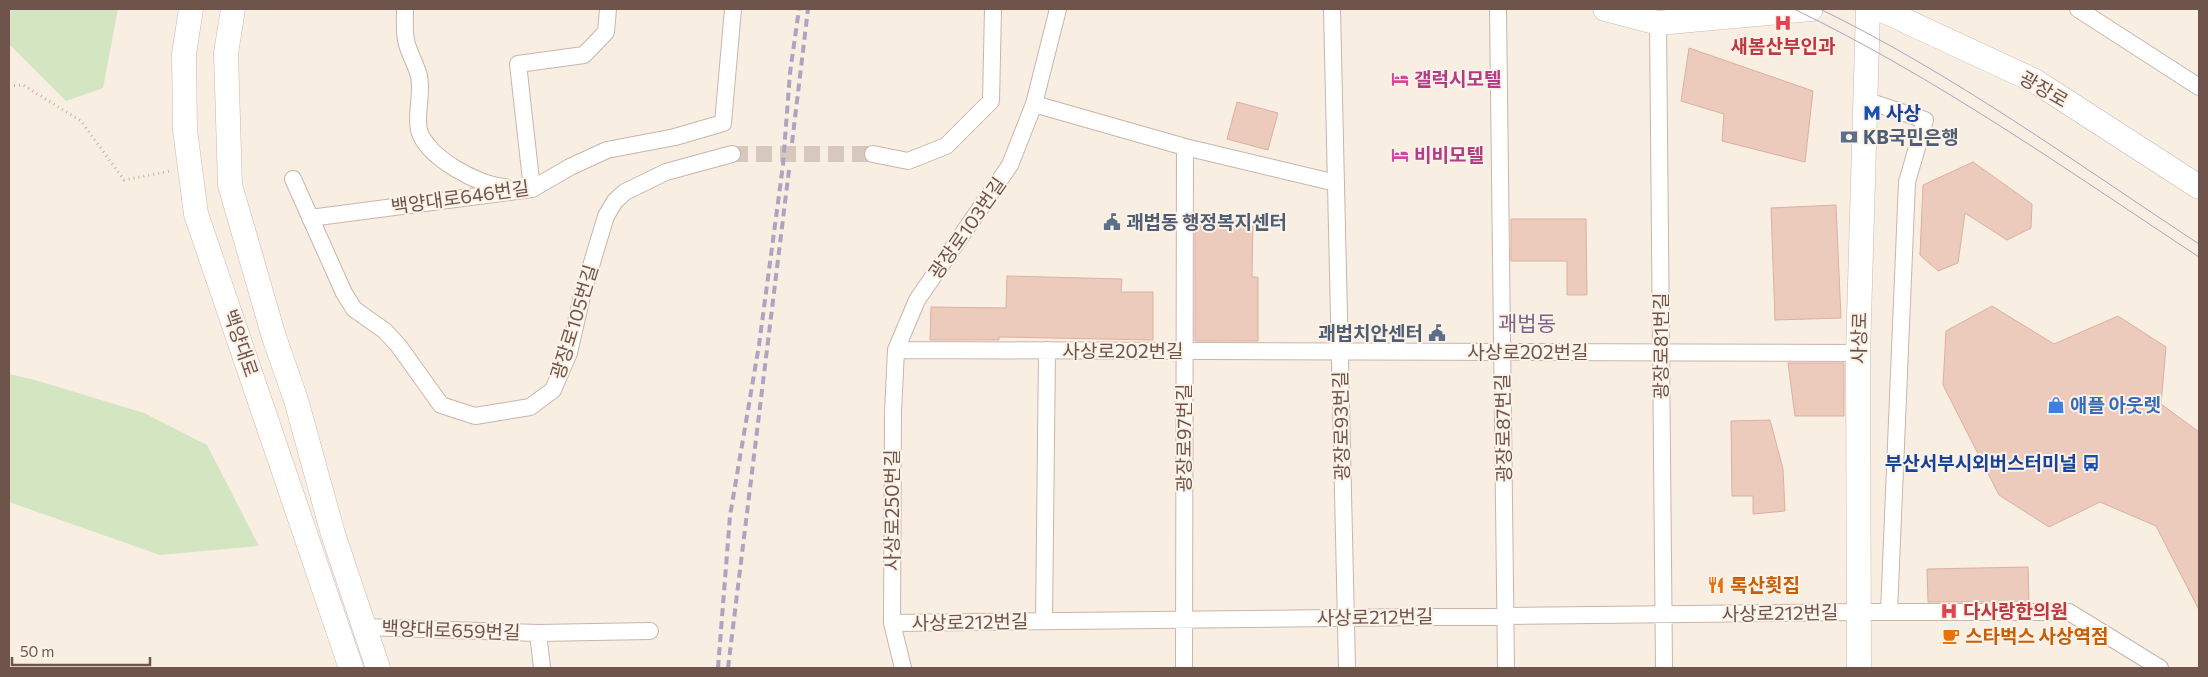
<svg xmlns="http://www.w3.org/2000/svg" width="2208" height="677" font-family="Commissioner,'Noto Sans KR',sans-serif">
<rect width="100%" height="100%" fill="#f9eee2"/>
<path fill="#d4e5c2" d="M 9,9 L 118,9 L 103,88 L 66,101 L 9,44 Z
M 9,374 L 35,380 L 144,413 L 207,445 L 259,546 L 160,555 L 9,502 Z"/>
<path fill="#eccabc" stroke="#ddb09e" d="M 1689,48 L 1813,91 L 1805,162 L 1722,141 L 1724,114 L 1681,101 Z
M 1237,102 L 1278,113 L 1268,150 L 1227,139 Z
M 1973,162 L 2032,204 L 2031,228 L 2007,240 L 1965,213 L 1958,263 L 1938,271 L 1920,255 L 1923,185 Z
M 1836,205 L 1841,318 L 1775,320 L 1771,208 Z
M 1195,219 L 1253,221 L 1252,277 L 1258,277 L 1258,341 L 1195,341 Z
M 1511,219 L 1586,219 L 1587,295 L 1567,295 L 1567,261 L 1511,261 Z
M 1007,276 L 1122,279 L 1121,292 L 1153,292 L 1153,340 L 999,337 L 999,340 L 930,340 L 931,307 L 1006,308 Z
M 1992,306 L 2054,344 L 2118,316 L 2166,347 L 2161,404 L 2199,432 L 2199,610 L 2156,526 L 2100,502 L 2049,527 L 1999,495 L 1943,385 L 1946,331 Z
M 1788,363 L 1844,363 L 1844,416 L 1795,416 Z
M 1770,420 L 1783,469 L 1785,511 L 1753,514 L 1753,496 L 1732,496 L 1731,421 Z
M 2028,567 L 2029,602 L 1928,602 L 1927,569 Z"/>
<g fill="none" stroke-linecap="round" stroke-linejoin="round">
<path stroke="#d6c8bc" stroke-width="16" stroke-dasharray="16 8" stroke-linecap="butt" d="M 732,154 L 873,154"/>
<g stroke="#c9b5aa" stroke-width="18">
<path id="street" d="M 405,9 C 405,18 404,30 406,40 C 408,52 416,64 419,76 C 423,94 415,114 419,130 C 426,157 479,186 505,187
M 1332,9 L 1347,668
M 1498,9 L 1506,668
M 2078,9 L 2199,87
M 1658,23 L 1664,668
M 1865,100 L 1925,120 L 1907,182 L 1889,612
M 1034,104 L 1185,147 L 1336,183
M 873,154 L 908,161 L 946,146 L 991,101 L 993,9
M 293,179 L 344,293 L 354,309 L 385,331 L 398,345 L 441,405 L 475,416 L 530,407 L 553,390 L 569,353 L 582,296 L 606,216 L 615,201 L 625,192 L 666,172 L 732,154
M 532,189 L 518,64 L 584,55 L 606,32 L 608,9
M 310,218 L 532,189 L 570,167 L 607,150 L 675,137 L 723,123 L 733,9
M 896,350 L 1858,353
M 1044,621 L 1047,350
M 892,623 L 1859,612 L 2069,612 L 2160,668
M 364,627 L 538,633 L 650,631
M 538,633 L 542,668
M 903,668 L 892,623 L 893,412 L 896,350 L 917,300 L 1010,165 L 1034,104 L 1058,9
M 1184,668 L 1185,147"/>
</g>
<g stroke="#ceb6aa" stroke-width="25">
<path id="secondary" d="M 191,9 L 184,54 L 185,130 L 196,214 L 351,668
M 233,9 L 226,53 L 230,185 L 274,337 L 296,400 L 333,534 L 378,668
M 1605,9 L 1658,23 L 1811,9
M 1880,9 L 2035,81 L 2199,187
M 1859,668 L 1858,353 L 1868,9"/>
</g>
<path stroke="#d0aea0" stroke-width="3" stroke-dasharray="1 4" stroke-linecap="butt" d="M 9,86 L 23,85 L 81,121 L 124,180 L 171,171"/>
<use href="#street" stroke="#fff" stroke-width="16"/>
<use href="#secondary" stroke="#fff" stroke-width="24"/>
<path stroke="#b0a2c1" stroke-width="1" d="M 1794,9 C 1937,78 2067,170 2199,257
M 1820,9 C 1952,73 2076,163 2199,244"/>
<path stroke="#b0a2c1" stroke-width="4" stroke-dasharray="8 5" stroke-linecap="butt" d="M 792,143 L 808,9
M 718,668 L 730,516 L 759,345 L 783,165 L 790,73 L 799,9
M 728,668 L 789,170"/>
</g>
<defs>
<g id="hospital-bare" transform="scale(1.35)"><path d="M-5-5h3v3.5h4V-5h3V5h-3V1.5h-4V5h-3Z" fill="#e0444e" stroke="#fdf2e7" stroke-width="2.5" paint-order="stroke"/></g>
<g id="hotel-bare" transform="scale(1.35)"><path d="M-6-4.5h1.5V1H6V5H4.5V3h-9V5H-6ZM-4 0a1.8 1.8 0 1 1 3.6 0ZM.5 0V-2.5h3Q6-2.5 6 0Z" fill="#d1479c" stroke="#fdf2e7" stroke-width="2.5" paint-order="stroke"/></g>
<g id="metro-bare" transform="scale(1.35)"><path d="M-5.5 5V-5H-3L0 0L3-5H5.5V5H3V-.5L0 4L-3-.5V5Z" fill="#1a4fb4" stroke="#fdf2e7" stroke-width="2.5" paint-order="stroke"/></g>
<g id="bank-bare" transform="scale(1.35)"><path d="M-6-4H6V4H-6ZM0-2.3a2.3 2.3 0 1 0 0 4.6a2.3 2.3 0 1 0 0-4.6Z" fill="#5c6f8a" stroke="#fdf2e7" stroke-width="2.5" paint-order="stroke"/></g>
<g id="civic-bare" transform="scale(1.35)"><path d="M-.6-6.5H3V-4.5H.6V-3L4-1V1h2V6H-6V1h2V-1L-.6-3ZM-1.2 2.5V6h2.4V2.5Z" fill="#5c6f8a" stroke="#fdf2e7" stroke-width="2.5" paint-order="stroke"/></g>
<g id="shop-bare" transform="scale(1.35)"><path d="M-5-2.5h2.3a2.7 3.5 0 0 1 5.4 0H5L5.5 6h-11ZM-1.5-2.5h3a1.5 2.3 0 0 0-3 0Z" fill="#3f7fe0" stroke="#fdf2e7" stroke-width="2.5" paint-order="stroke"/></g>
<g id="bus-bare" transform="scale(1.35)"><path d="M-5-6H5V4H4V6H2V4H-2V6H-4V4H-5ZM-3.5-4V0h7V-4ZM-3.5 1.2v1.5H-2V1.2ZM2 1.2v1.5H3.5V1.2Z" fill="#1a4fb4" stroke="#fdf2e7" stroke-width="2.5" paint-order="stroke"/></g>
<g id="restaurant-bare" transform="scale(1.35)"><path d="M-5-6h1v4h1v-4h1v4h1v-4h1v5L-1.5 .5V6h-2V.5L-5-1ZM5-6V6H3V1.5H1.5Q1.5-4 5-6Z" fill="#e8710a" stroke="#fdf2e7" stroke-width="2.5" paint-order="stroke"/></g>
<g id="cafe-bare" transform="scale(1.35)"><path d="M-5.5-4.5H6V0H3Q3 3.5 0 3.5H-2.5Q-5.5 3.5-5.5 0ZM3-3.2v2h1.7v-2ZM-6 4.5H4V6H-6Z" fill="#e8710a" stroke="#fdf2e7" stroke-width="2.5" paint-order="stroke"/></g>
</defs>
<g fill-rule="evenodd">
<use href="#hospital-bare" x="1783" y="23"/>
<use href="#hotel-bare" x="1400" y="79"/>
<use href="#metro-bare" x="1872" y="113"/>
<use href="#bank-bare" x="1849" y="137"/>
<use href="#hotel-bare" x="1400" y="155"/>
<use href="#civic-bare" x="1112" y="222"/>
<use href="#civic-bare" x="1437" y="333"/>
<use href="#shop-bare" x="2056" y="405"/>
<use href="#bus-bare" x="2091" y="463"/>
<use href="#restaurant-bare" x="1716" y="585"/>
<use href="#hospital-bare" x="1949" y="611"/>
<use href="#cafe-bare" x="1951" y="636"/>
</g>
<g text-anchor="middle" stroke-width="4" stroke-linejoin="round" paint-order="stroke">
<g font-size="19" font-weight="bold" fill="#be3a42" stroke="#fdf2e7">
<text x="1783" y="53">새봄산부인과</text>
<text x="1963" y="618" text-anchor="start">다사랑한의원</text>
</g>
<g font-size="19" font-weight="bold" fill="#b23c85" stroke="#fdf2e7" text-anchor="start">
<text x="1414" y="86">갤럭시모텔</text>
<text x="1414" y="162">비비모텔</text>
</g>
<g font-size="19" fill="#6e544b" stroke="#fdf2e7">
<text transform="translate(2044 89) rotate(30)" y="7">광장로</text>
<text transform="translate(460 197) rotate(-8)" y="7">백양대로646번길</text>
<text transform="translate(967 228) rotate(-55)" y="7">광장로103번길</text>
<text transform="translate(574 322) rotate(-73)" y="7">광장로105번길</text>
<text transform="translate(1859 338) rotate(-89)" y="7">사상로</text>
<text transform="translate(241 343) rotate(71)" y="7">백양대로</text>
<text transform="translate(1661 346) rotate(-90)" y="7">광장로81번길</text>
<text x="1123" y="358">사상로202번길</text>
<text x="1528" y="359">사상로202번길</text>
<text transform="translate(1341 426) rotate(-91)" y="7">광장로93번길</text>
<text transform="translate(1503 428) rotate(-91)" y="7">광장로87번길</text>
<text transform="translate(1184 438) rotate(-90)" y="7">광장로97번길</text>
<text transform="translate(892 510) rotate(-90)" y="7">사상로250번길</text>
<text transform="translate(1780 613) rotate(-1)" y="7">사상로212번길</text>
<text transform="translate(1375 617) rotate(-1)" y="7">사상로212번길</text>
<text transform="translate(970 622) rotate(-1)" y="7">사상로212번길</text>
<text transform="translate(451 630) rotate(2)" y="7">백양대로659번길</text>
</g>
<g font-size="19" font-weight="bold" fill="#164399" stroke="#fdf2e7" text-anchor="start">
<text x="1886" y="120">사상</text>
<text x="2077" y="470" text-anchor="end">부산서부시외버스터미널</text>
</g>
<g font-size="19" font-weight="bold" fill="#4e5e75" stroke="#fdf2e7" text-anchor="start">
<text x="1863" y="144">KB국민은행</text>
<text x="1126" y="229">괘법동 행정복지센터</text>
<text x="1423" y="340" text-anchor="end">괘법치안센터</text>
</g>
<g font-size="19" font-weight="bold" fill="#366cbe" stroke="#fdf2e7" text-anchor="start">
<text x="2070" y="412">애플 아웃렛</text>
</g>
<g font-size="19" font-weight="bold" fill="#c56008" stroke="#fdf2e7" text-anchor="start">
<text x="1730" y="592">록산횟집</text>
<text x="1965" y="643">스타벅스 사상역점</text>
</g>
<g font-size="21" fill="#7a638b" stroke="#fdf2e7">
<text x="1527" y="331">괘법동</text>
</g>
</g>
<rect width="2208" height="677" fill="none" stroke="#6e544b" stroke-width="20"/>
<path d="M12 657v8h138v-8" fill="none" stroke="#6e544b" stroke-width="2.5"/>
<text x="20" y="657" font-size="15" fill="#6e544b" stroke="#fdf2e7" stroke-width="4" paint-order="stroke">50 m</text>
</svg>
